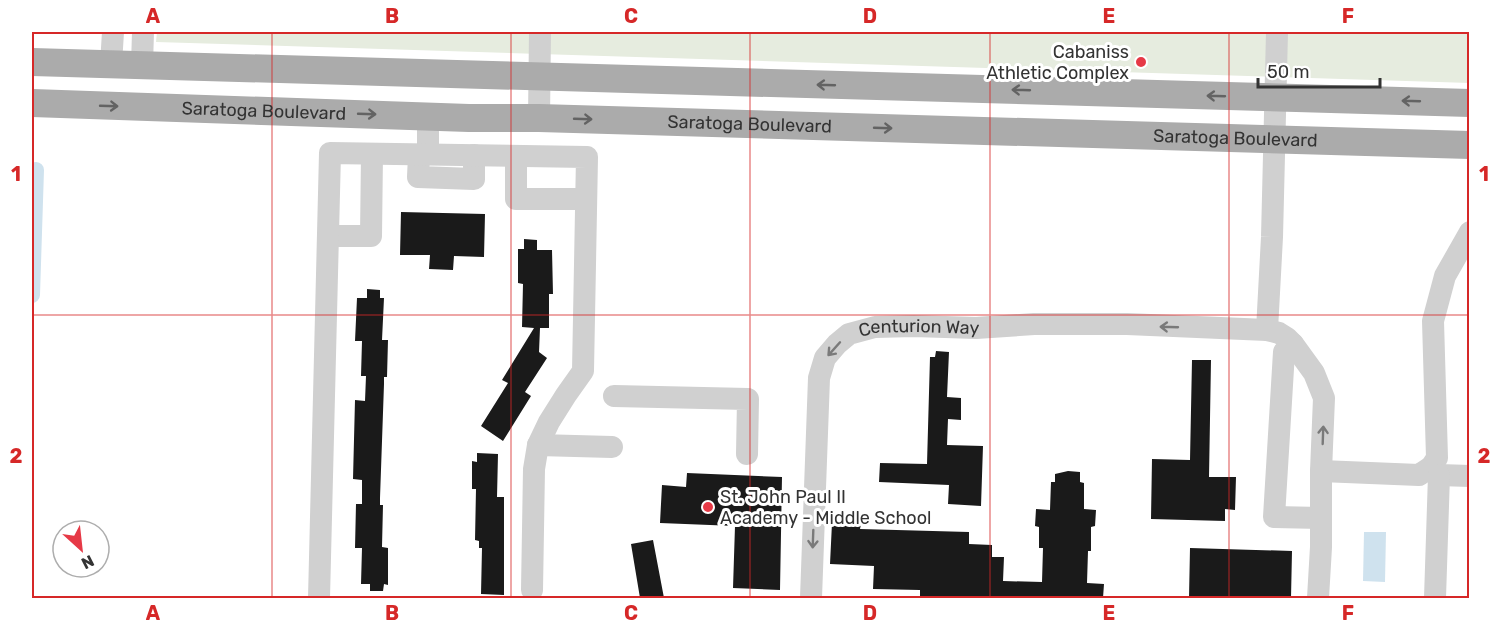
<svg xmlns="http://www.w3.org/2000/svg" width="1501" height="630" font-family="Rubik,sans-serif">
<rect width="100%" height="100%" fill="#fff"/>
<path fill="#e6ecdf" d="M 157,32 L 1469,32 L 1470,83 L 156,42 Z"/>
<path fill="#cfe2ee" d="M 1364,532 L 1386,532 L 1385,582 L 1363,581 Z"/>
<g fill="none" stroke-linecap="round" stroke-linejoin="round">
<path stroke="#cfe2ee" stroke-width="16" d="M 32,295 L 36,170"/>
</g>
<path fill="#1a1a1a" d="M 401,212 L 485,214 L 484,257 L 454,256 L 453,270 L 429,269 L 430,255 L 400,255 Z
M 524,239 L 537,240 L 537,250 L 552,250 L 553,294 L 549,294 L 549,328 L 540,328 L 539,352 L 547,358 L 525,392 L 531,396 L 503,441 L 481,426 L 508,383 L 502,380 L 534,328 L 522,327 L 523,284 L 518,283 L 518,249 L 524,249 Z
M 367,289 L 380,290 L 380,298 L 384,298 L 382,340 L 388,340 L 387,377 L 384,377 L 384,384 L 380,498 L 380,505 L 383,505 L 382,547 L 388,548 L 388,585 L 384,584 L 383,591 L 370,591 L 370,584 L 361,584 L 362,548 L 355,548 L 356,504 L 362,504 L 362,480 L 353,479 L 355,400 L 365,401 L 366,376 L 361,376 L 362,341 L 355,341 L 357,298 L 367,298 Z
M 936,351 L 949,352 L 947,397 L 961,398 L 961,420 L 948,419 L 947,445 L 983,446 L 981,506 L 948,504 L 949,485 L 879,482 L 880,463 L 927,464 L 930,357 L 935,357 Z
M 1192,360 L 1211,360 L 1209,477 L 1236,477 L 1235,510 L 1225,509 L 1225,521 L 1151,519 L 1152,459 L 1190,460 Z
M 477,453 L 498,454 L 497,497 L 504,497 L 504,595 L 481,594 L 482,548 L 479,548 L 479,541 L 475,540 L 476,489 L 472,489 L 472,461 L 477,462 Z
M 1068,471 L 1080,472 L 1080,482 L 1084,483 L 1084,509 L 1096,510 L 1095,526 L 1091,527 L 1091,551 L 1088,551 L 1087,583 L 1104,584 L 1103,598 L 920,598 L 920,590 L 873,589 L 874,566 L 830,564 L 832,523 L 861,524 L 860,529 L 969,532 L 969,544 L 992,545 L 992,557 L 1004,557 L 1003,581 L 1042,582 L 1043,548 L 1039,548 L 1039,527 L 1035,526 L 1036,509 L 1050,510 L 1051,482 L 1055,482 L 1055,474 Z
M 687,473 L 782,477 L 780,590 L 733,588 L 735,526 L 660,523 L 662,485 L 686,487 Z
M 653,540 L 664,598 L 640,598 L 631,544 Z
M 1190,548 L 1292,551 L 1291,598 L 1189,598 Z"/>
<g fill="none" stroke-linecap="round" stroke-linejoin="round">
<g stroke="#d0d0d0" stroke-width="22">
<path d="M 111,64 L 113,32"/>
<path d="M 142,65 L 143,32"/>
<path d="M 539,118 L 540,32"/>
<path d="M 428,154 L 428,116"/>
<path d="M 419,155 L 418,177 L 474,179 L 474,155"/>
<path d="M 516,156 L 516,199 L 586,199"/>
<path d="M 328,236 L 371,236 L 372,154"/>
<path d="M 1267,330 L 1272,237 L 1277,32"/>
<path d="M 1293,344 L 1284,352 L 1274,517 L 1321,518"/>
<path d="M 614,396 L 748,399 L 747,454"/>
<path d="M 538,445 L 612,447"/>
<path d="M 1431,467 L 1439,475 L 1470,476"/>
<path d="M 1321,471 L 1419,475 L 1431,467 L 1437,458 L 1433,321 L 1445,276 L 1470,232"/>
<path d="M 319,598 L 330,153 L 587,157 L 583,371 L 566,395 L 549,422 L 538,445 L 534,469 L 532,590"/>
<path id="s1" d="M 811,598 L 819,378 L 825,358 L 837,344 L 849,334 L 875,327 L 914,326 L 976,328 L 1034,324 L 1127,324 L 1267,330 L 1279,333 L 1287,338 L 1293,344 L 1314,373 L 1324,398 L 1321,471 L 1321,547 L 1318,598"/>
<path d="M 1435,598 L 1439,475"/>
</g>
<g stroke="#ababab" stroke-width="28">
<path d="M 32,62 L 1470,103"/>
<path id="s2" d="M 32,103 L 469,118 L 539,118 L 1470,145"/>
</g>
</g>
<defs><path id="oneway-shaft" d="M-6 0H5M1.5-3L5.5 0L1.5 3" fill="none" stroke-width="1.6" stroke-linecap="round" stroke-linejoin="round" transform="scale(1.5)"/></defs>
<g stroke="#636363">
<use href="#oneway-shaft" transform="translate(826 85) rotate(-178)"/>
<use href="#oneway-shaft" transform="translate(1021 90) rotate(-178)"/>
<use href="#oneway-shaft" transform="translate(1216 96) rotate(-178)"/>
<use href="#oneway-shaft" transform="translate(1411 101) rotate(-178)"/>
<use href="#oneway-shaft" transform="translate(109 106) rotate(2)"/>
<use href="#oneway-shaft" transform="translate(367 114) rotate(2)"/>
<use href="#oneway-shaft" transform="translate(583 119) rotate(2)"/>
<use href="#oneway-shaft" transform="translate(883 128) rotate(2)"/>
</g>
<g stroke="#7a7a7a">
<use href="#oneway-shaft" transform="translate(1169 327) rotate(-178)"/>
<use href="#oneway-shaft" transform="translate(834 349) rotate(132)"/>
<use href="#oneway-shaft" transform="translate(1323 435) rotate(-88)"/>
<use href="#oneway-shaft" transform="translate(813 539) rotate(92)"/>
</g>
<path fill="none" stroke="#d62828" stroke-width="1.5" stroke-opacity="0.55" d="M 272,32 L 272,598M 511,32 L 511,598M 750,32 L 750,598M 990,32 L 990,598M 1229,32 L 1229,598M 32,315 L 1470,315"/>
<g fill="#e63946" stroke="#fff" stroke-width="2">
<circle cx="1141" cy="62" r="6"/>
<circle cx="708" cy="507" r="6"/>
</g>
<g text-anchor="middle" stroke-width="6" stroke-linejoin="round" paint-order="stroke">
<g font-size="18" fill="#333" stroke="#fff" text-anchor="end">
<text x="1129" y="58">Cabaniss<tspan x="1129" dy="21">Athletic Complex</tspan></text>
<text x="720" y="503" text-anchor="start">St. John Paul II<tspan x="720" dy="21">Academy - Middle School</tspan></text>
</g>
<g font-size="18" fill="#333" stroke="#fff">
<text dy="6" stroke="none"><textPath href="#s2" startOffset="232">Saratoga Boulevard</textPath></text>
<text dy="6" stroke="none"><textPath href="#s2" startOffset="718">Saratoga Boulevard</textPath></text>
<text dy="6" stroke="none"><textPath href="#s2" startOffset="1204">Saratoga Boulevard</textPath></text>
<text dy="6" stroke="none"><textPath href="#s1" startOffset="346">Centurion Way</textPath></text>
</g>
</g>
<rect width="1501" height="630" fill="none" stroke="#ffffff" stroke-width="66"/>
<g transform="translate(81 549) rotate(153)"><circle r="28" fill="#ffffff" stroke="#adadad" stroke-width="1.5"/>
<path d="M0-4.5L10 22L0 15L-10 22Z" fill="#e63946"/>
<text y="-9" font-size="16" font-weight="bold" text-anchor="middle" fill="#333333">N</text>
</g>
<path d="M1258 78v9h122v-9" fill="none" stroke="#333333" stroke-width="3"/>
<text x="1267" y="78" font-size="18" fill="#333333" stroke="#ffffff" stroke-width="4.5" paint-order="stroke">50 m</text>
<rect x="33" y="33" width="1435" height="564" fill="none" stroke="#d62828" stroke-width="2"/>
<g font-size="20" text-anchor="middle" font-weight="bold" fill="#d62828">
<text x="153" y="23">A</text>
<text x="392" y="23">B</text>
<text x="631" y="23">C</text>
<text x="870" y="23">D</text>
<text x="1109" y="23">E</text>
<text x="1348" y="23">F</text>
<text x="16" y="181">1</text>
<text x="1484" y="181">1</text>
<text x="16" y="463">2</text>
<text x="1484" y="463">2</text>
<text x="153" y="620">A</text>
<text x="392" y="620">B</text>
<text x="631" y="620">C</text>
<text x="870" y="620">D</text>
<text x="1109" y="620">E</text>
<text x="1348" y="620">F</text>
</g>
</svg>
